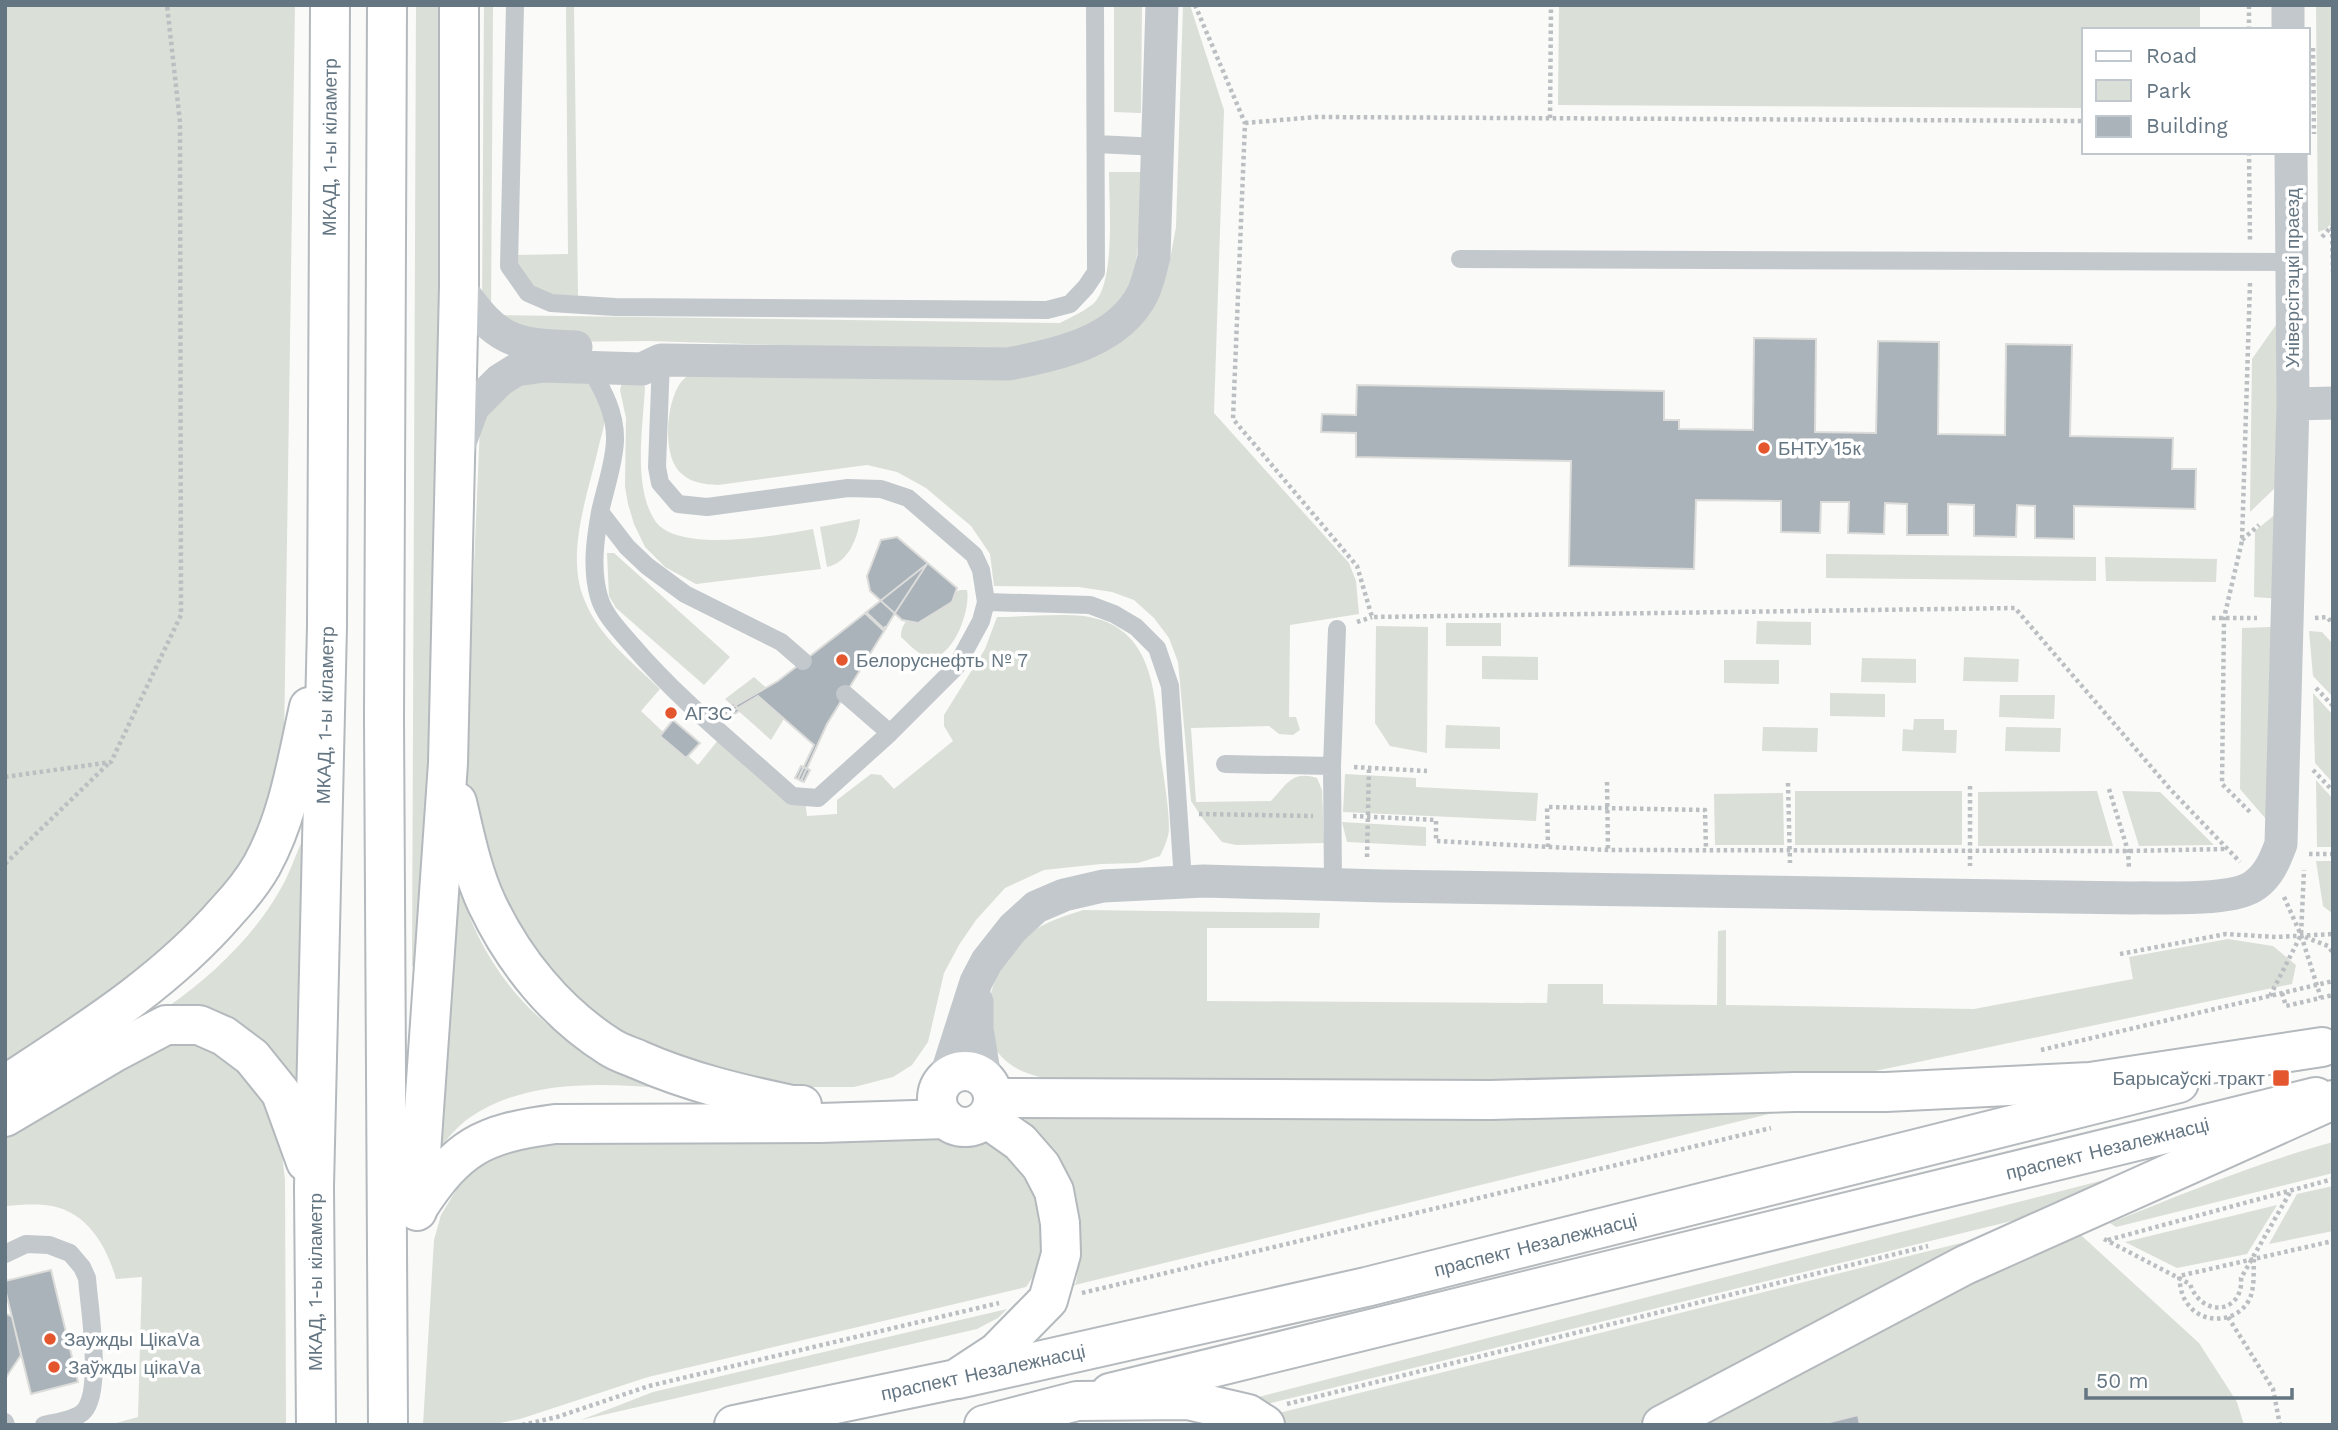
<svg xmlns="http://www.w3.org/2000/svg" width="2338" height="1430" font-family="'Work Sans',sans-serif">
<rect width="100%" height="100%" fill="#fafaf8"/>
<path fill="#dadfd7" d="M 5,5 L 295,5 L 284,742 L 263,819 L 249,849 L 214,902 L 173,950 L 5,1067 Z
M 416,5 L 442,5 L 435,810 L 419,966 L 412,966 Z
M 484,5 L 493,5 L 491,315 L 1060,323 C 1071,317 1083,312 1093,304 C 1116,284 1109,203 1109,172 L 1141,172 C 1137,263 1148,317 1047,353 L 648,341 L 545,342 L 519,337 L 500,330 L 491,323 L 482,308 Z
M 1114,5 L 1142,5 L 1141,113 L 1114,112 Z
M 1183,5 L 1190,5 L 1224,110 L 1214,413 L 1349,563 L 1356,581 L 1359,614 L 1290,625 L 1289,717 L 1296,717 L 1300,730 L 1293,735 L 1279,734 L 1269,726 L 1191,728 L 1196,802 L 1271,801 C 1287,784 1292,770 1317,778 L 1322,790 L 1324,843 L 1236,845 L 1222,842 L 1203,819 L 1191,801 L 1178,662 L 1169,638 L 1154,618 L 1134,600 L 1112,592 L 1079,587 L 994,586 L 990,554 L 971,526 L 926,488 L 897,472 L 867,465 L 718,485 C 704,484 692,483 682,474 C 661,457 666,402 681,382 C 686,376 693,372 699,368 L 1017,375 L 1160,292 L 1169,265 L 1176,227 Z
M 1559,5 L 2200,5 L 2200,30 L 2084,30 L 2084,108 L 1558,105 Z
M 2316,5 L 2333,5 L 2333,221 L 2326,229 L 2318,232 Z
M 574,6 L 578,296 L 523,293 L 516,255 L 568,254 L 566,7 Z
M 2278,322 L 2276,487 L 2250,512 L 2252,359 Z
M 579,373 C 591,386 600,396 604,414 C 606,423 601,436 599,445 C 589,491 565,553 584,599 C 599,637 631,661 660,689 L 641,711 L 698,765 L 719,739 L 805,801 L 807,816 L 837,814 L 837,800 L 871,774 L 881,775 L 894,789 L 953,741 L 944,726 L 944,715 L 985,649 L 997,617 C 1025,617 1055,613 1083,616 C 1155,625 1155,695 1160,751 C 1162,768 1172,822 1168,836 C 1166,843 1163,850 1160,856 L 1138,863 L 1101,864 L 1044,870 L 1005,888 L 976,920 L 959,945 L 944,973 L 928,1042 L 912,1065 L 893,1077 L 854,1087 L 803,1087 L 724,1075 L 667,1055 L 612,1027 L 572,1001 L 515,930 L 464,801 L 480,426 L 499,386 Z
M 624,375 L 640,376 L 645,387 C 643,426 633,485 654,519 C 674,555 779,535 813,529 L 821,569 L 696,584 L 665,567 L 645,547 L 634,524 L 628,504 L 625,487 L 626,418 L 620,390 Z
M 2278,512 L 2280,599 L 2254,597 L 2255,531 Z
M 860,519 C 858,538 848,563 827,567 L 820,527 Z
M 607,553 L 614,553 L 730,657 L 704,685 L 616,608 L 609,596 Z
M 1826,554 L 2096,557 L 2096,581 L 1826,578 Z
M 2105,557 L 2217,559 L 2216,582 L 2106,581 Z
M 960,590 L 967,590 C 971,609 953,660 929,657 C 919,656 909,644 901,637 C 900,611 940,599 960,590 Z
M 1757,621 L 1811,622 L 1811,645 L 1756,644 Z
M 1446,623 L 1501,623 L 1501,646 L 1446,646 Z
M 1376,626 L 1428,627 L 1427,753 L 1390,746 L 1375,723 Z
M 2271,627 L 2272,826 L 2240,789 L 2242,628 Z
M 2309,631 L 2322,632 L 2333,644 L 2333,697 L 2313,676 Z
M 1482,656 L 1538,657 L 1538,680 L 1482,679 Z
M 1964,657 L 2019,659 L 2018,682 L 1963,681 Z
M 1862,658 L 1916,659 L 1916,683 L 1861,682 Z
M 1724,660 L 1779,660 L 1779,684 L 1724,683 Z
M 754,677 L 790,709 L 771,740 L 725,699 Z
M 1830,693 L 1885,694 L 1885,717 L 1830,716 Z
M 2313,693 L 2333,715 L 2333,783 L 2315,763 Z
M 2000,695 L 2055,695 L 2054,719 L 1999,717 Z
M 1914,719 L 1944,719 L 1944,730 L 1957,730 L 1956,753 L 1902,751 L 1903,729 L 1913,730 Z
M 1446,725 L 1500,727 L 1500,749 L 1445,748 Z
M 1763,727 L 1818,728 L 1817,752 L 1762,751 Z
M 2006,727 L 2061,728 L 2060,752 L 2005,751 Z
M 1345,774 L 1416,778 L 1416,787 L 1538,793 L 1536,821 L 1343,812 Z
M 2316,780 L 2333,799 L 2333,847 L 2317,847 Z
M 1795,791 L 1962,791 L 1962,845 L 1795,845 Z
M 2097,791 L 2113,846 L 1978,846 L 1978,792 Z
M 2122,791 L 2160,792 L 2214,845 L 2139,846 Z
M 1783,793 L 1784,845 L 1715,845 L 1714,794 Z
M 1342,822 L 1426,827 L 1426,846 L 1347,842 Z
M 302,841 L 303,843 L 296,1081 C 264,1034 228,1003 169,1006 C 212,976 254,936 280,890 C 289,875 295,857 302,841 Z
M 2316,861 L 2333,861 L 2333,914 L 2323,906 Z
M 457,879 C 475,946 513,1005 572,1042 C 601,1060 634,1073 665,1088 C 599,1083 526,1079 469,1118 C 456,1127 445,1142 435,1153 Z
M 1083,910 L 1320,913 L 1319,928 L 1207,928 L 1207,1001 L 1547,1003 L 1548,984 L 1603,984 L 1603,1004 L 1717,1005 L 1718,931 L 1726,930 L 1726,1005 L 1974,1009 L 2133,979 L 2129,957 L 2228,939 L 2273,946 L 2296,965 L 2292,984 L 1875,1071 C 1815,1071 1755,1076 1695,1077 C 1485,1083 1275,1083 1065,1082 C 1046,1078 1026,1076 1010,1064 C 994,1052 990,1041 989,1023 C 985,988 1004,958 1030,934 C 1043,922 1066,916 1083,910 Z
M 196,1042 L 222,1051 L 252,1074 L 279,1129 L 285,1180 L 286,1425 L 109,1425 L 138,1417 L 142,1277 L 116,1279 C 106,1243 84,1208 44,1205 C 31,1204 18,1205 5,1206 L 5,1137 L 151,1050 L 172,1043 Z
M 1817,1102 L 1071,1286 L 1076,1283 L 1080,1252 L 1077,1221 L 1053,1155 L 1025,1119 Z
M 679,1132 L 969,1133 L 991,1141 L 1025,1166 L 1044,1219 L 1042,1254 L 1035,1274 L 1026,1287 L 648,1377 L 520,1419 L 489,1425 L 423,1425 L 434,1240 L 441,1215 L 458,1187 L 478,1167 L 505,1147 Z
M 2333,1142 L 2333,1173 L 2116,1227 L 2110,1223 C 2183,1194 2256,1163 2333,1142 Z
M 2166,1164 L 2060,1209 L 1255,1407 L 1239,1402 Z
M 2333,1186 L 2333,1231 L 2269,1244 L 2297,1194 Z
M 2277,1205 L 2247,1254 L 2177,1268 L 2125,1242 Z
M 2057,1219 L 1988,1242 L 1636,1425 L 1285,1425 L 1271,1415 Z
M 2072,1227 L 2199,1343 L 2237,1402 L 2244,1425 L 1685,1425 Z
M 1007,1309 L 998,1318 L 977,1329 L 581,1420 L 653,1392 Z"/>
<path fill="#aab3b9" stroke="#dcdcda" stroke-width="2" d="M 1754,338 L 1816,339 L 1815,432 L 1876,433 L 1878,341 L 1939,342 L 1938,434 L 2005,435 L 2006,344 L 2072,345 L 2070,436 L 2173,438 L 2172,469 L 2196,469 L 2195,509 L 2074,506 L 2074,539 L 2035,538 L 2035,506 L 2017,505 L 2016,537 L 1974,536 L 1974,505 L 1948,504 L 1948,535 L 1907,535 L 1907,504 L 1885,503 L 1884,534 L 1848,533 L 1849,502 L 1821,502 L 1820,533 L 1781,532 L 1781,501 L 1696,500 L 1694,569 L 1569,566 L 1571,461 L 1356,457 L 1356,433 L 1321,432 L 1322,414 L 1356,415 L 1357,385 L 1664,391 L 1664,420 L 1679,420 L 1679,429 L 1753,430 Z
M 897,537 L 957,588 L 952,602 L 918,623 L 902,620 L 870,591 L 867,576 L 881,540 Z
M 927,564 L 895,613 L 884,631 L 865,613 Z
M 868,611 L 867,613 L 884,629 L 885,627 L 886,628 L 827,724 L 801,781 L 798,779 L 814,745 L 758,696 L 726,715 L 724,712 L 778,681 Z
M 734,703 L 739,711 L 728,718 L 723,710 Z
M 673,720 L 700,743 L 686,758 L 660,736 Z
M 801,766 L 810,770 L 804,782 L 795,778 Z
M 51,1270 L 78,1382 L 31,1394 L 5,1289 L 5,1281 Z
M 5,1313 L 12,1317 L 21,1355 L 5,1379 Z
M 1858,1415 L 1860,1425 L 1830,1425 L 1830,1422 Z"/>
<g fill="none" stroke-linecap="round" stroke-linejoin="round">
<g stroke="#b5babe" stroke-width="42">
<g id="primary">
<path id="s1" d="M 958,1379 L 1366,1287 L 2179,1083"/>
<path id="s2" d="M 1110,1393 L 2316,1097"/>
</g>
</g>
<g stroke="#b4b9bd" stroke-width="42">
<g id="highway">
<path d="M 387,5 L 384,718 L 388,1425"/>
<path d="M 457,802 C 465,836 472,872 487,904 C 514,961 556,1013 610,1047 C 619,1053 630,1056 639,1060 C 689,1082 740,1094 792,1105 L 802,1105"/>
<circle cx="965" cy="1099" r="28"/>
<path d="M 5,1085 C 84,1033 165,983 227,911 C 240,897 253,881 262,865 C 289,816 297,760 309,707"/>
<path d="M 994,1098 L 1491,1100 L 1795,1092 L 1886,1092 L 2090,1082 L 2322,1047"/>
<path d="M 5,1117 L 115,1052 L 166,1025 L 199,1025 L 224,1036 L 252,1057 L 281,1093 L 306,1162"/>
<path d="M 417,1209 C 458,1146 482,1134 555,1124 L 820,1123 L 946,1119"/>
<path d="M 417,1211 L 448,763 L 459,287 L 459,5"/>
<path id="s3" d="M 316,1425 L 314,1187 L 327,626 L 330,5"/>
<path d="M 734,1425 L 956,1379 L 997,1352 L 1048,1300 L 1061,1254 L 1060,1223 L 1054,1191 L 1041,1166 L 1020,1142 L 986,1118"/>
<path d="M 984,1425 L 1077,1401 L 1188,1400 L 1248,1414 L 1265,1425"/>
<path d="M 1662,1425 L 1965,1265 L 2333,1100"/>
</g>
</g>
<path stroke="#bbbfc2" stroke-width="4.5" stroke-dasharray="3.5 3.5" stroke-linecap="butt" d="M 1195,5 L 1245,123 L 1233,419 L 1357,566 L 1372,617 L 2015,608 L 2171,790 L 2240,862
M 2249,30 L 2249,5
M 2313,48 L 2314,134
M 1550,118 L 1551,5
M 1245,123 L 1316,117 L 2084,121
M 2249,152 L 2250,242
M 2332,227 L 2333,272
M 2322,237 L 2333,225
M 2250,283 L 2242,541 L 2224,618 L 2222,784 L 2251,813
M 2242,540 L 2259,525
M 2212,618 L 2257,618
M 2315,618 L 2327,617 L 2333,624
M 1357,622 L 1372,617
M 2316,688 L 2333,706
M 1354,767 L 1427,771
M 2313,770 L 2333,791
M 5,777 L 111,762 L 181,615 L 180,122 L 167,5
M 1607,782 L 1608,850
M 1788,783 L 1790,863
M 1970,786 L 1970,866
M 2109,789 L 2128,851 L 2129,869
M 1199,814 L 1313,816
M 1353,816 L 1436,820 L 1436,841 L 1608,850 L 2128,851 L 2226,849
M 1548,847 L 1547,807 L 1705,810 L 1706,850
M 2309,854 L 2333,854
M 1367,857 L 1369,767
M 5,864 L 110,762
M 2284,897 L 2301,935 L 2321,998
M 2305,937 L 2328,946 L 2333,953
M 2120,954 L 2226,934 L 2276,937 L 2333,934
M 2282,993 L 2286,1006 L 2333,995
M 2270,996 L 2301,935 L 2304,870
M 2041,1050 L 2333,981
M 2104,1239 L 2190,1284 C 2202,1319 2244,1313 2241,1278 L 2292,1189
M 2108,1240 L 2333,1179
M 2254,1259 C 2253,1272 2255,1286 2250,1298 C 2239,1323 2202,1326 2187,1303 C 2181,1295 2180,1285 2179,1276 L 2333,1241
M 1082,1293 L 1771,1128
M 2228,1317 L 2273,1389 L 2280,1425
M 1287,1404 L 1928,1246
M 522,1425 L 557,1417 L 649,1386 L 999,1303"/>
<path stroke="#c3c8cc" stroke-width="18" d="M 515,5 L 509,266 L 528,293 L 551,303 L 615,307 L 1047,310 L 1070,304 L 1086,287 L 1096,272 L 1095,5
M 1096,144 L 1159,147
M 1460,259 L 2293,262
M 661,360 L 657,467 L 660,483 L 678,504 L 707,507 L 848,488 L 881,489 L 908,498 L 974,555 L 981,570 L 986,602 L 981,621 L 956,667 L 890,733 L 845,694
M 590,368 C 603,390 616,414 615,441 C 614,464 605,489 600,512 L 627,547 L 647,566 L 685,594 L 781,642 L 803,661
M 600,512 C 595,540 591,569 599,597 C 604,615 620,631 632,645 C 680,701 738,747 792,796 L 818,798 L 890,733
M 986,602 L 1090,605 L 1114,614 L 1136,627 L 1157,648 L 1170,686 L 1183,881
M 1225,764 L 1332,766
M 1333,885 L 1332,766 L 1337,629
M 5,1254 L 26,1244 L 49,1245 L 70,1253 L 82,1267 L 87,1278 C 89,1306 103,1390 84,1411 C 76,1420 56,1422 44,1425
M 5,1422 L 6,1425"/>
<path stroke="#c3c8cc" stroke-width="33" d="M 2288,5 L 2288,30
M 459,287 C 497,341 511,345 576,347
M 2293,404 L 2333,403
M 459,445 L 473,407 L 500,380 L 516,370 L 544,366 L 642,369 L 661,360 L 1008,364 C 1056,355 1119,342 1143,293 C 1148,282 1151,268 1154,257 L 1162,5
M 977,1002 L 977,1029 L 985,1078
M 945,1079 L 976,982 L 987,961 L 1013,928 L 1036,907 L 1064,895 L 1103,886 L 1204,881 L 1383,886 L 2132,898 C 2161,897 2233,902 2255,885 C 2269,875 2275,860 2281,844 L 2293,404 L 2291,152"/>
<use href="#primary" stroke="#fff" stroke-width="38"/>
<use href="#highway" stroke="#fff" stroke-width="38"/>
</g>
<g fill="#e4572e" stroke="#fff" stroke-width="2.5">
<circle cx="1764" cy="448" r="7"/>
<circle cx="842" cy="660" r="7"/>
<circle cx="671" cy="713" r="7"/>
<rect x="2272" y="1069" width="18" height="18" rx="3.5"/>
<circle cx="50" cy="1339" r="7"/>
<circle cx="54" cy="1367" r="7"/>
</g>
<g text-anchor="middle" stroke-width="7" stroke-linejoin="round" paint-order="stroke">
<g font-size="19" fill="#657683" stroke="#fff">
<text dy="7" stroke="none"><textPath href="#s3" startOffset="1278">МКАД, 1-ы кіламетр</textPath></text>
<text transform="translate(2292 278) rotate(-90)" y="7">Універсітэцкі праезд</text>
<text dy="7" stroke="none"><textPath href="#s3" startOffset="710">МКАД, 1-ы кіламетр</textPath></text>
<text dy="7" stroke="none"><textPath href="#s2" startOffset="1027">праспект Незалежнасці</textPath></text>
<text dy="7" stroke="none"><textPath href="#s1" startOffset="593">праспект Незалежнасці</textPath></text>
<text transform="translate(315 1282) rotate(-90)" y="7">МКАД, 1-ы кіламетр</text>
<text transform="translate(983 1372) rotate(-12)" y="7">праспект Незалежнасці</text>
</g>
<g font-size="19" fill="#657683" stroke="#fff" text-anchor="start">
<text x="1778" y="455">БНТУ 15к</text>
<text x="856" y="667">Белоруснефть № 7</text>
<text x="685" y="720">АГЗС</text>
<text x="2265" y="1085" text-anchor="end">Барысаўскі тракт</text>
<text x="64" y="1346">Заужды ЦікаVа</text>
<text x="68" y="1374">Заўжды цікаVа</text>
</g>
</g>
<rect width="2338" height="1430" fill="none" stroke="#657683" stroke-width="14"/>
<rect x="2082" y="28" width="228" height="126" fill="#ffffff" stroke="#c1c8cd" stroke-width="2"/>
<rect x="2096" y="51" width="35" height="10" fill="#ffffff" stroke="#c1c8cd" stroke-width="2"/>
<text x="2146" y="63" font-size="21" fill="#657683">Road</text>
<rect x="2096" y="80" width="35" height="21" fill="#dadfd7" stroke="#c1c8cd" stroke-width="2"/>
<text x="2146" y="98" font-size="21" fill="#657683">Park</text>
<rect x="2096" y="116" width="35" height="21" fill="#aab3b9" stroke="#c1c8cd" stroke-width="2"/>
<text x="2146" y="133" font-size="21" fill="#657683">Building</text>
<path d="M2086 1388v10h206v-10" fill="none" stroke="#657683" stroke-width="3.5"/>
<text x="2096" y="1388" font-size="21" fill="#657683" stroke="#ffffff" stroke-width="5" paint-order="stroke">50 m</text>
</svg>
